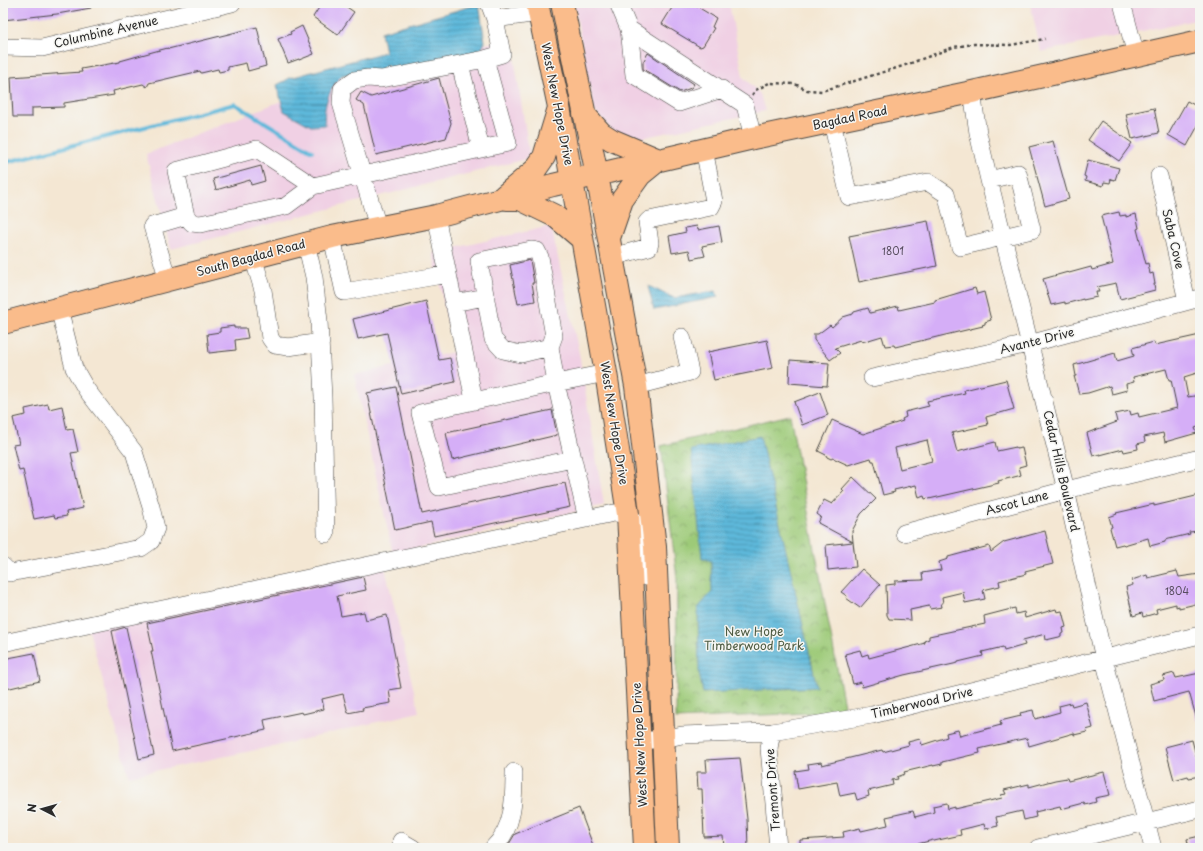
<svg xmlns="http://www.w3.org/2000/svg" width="1203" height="851" font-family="'Playpen Sans',sans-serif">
<defs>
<pattern id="park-crowns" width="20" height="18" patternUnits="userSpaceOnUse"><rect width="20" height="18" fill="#9dca78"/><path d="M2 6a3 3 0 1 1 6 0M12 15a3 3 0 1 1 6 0" fill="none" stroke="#80a463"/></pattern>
<pattern id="water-rules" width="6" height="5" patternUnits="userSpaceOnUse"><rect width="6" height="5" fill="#5db8da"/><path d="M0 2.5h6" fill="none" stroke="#4d96b1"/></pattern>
</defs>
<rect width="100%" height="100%" fill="#f6f6f2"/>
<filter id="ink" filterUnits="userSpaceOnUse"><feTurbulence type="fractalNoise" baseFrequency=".025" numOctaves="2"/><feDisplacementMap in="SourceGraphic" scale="8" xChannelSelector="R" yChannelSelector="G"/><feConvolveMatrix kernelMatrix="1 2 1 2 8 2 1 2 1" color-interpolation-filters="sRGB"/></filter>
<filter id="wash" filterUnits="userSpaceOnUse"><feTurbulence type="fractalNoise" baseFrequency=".012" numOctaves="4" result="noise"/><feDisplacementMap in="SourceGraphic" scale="16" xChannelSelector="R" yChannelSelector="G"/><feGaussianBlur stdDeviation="0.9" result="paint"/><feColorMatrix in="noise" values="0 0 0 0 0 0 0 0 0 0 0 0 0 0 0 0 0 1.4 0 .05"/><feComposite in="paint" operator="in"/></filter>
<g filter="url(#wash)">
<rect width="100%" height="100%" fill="#f4e7d3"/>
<path fill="#f0d0e4" d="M 574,3 L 729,3 L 743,77 L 760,94 L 765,111 L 632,140 L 613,132 L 594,110 Z
M 1030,3 L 1200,3 L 1200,19 L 1041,52 Z
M 511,38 L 530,158 L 171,249 L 146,154 L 340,78 Z
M 551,226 L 579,353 L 604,505 L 393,554 L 354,375 L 454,352 L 433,253 Z
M 382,555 L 419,712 L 280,745 L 129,776 L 87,623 Z"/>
<path fill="url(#park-crowns)" stroke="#647a52" d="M 790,415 L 845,711 L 830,712 L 676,719 L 677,579 L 661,446 Z"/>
<path fill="url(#water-rules)" stroke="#447282" d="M 479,4 L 485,42 L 481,50 L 391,77 L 362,73 L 342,75 C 330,88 322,106 325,125 L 311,126 L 284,111 L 277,85 L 290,78 L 385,52 L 381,32 Z
M 648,286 L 674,298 L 716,291 L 718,297 L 654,310 Z
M 760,436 L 817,687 L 703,693 L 699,673 L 698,608 L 712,592 L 711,561 L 702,558 L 691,450 Z"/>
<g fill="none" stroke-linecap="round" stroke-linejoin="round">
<path stroke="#5db8da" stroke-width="4" d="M 3,163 L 235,104 L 312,151"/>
</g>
<g id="blocks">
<path fill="#d5aef7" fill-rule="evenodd" d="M 3,3 L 91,3 L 91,8 L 57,14 L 3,20 Z
M 322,3 L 341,3 L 354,12 L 338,35 L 313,17 Z
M 675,3 L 691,3 L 716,18 L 712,27 L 714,28 L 703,46 L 700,47 L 662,24 Z
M 302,26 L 314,54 L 299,60 L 299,59 L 288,63 L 278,39 L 291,34 L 290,32 Z
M 257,27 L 266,66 L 248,71 L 246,63 L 228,67 L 228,70 L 219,72 L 218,69 L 201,73 L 200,71 L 149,83 L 147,87 L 143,84 L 113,91 L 114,95 L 64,103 L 64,107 L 32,108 L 32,117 L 13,117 L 11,77 L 82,72 L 81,69 L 120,62 L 120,61 L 156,51 L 168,48 L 168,49 Z
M 648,53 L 694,84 L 691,88 L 680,92 L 643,69 L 643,62 Z
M 439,78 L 451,123 L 446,138 L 376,155 L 364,105 L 356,100 L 361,92 L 371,97 Z
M 1187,101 L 1200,108 L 1200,122 L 1187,146 L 1168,135 Z
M 1154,108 L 1159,133 L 1132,139 L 1126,114 Z
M 1101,121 L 1132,143 L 1119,161 L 1088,140 Z
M 1053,141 L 1069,199 L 1045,206 L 1029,147 Z
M 1088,160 L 1119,168 L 1115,180 L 1111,179 L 1110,183 L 1104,182 L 1103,186 L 1085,181 L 1086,177 L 1084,176 Z
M 261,166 L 265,181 L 251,185 L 250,180 L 216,190 L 213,179 Z
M 1119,212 L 1120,216 L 1126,215 L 1126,217 L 1136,214 L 1139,228 L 1137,229 L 1146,264 L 1148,263 L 1150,274 L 1153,273 L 1155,284 L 1154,284 L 1155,290 L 1120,299 L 1116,283 L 1097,287 L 1099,292 L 1096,292 L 1097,297 L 1083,300 L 1083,299 L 1065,304 L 1065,302 L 1051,305 L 1043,279 L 1068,272 L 1069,273 L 1091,267 L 1092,270 L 1113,264 L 1101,216 Z
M 928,221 L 937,266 L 859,282 L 849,236 Z
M 697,226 L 698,230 L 719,226 L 722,242 L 702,246 L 705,256 L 691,259 L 689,250 L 672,253 L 669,236 L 686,232 L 685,228 Z
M 530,260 L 534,283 L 532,283 L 535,301 L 518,304 L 510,265 Z
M 975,288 L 977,294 L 984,292 L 991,320 L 985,322 L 985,324 L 982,325 L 983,326 L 895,347 L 894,345 L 885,346 L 882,336 L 862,342 L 861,340 L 835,348 L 840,353 L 830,360 L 814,340 L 814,334 L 818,334 L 830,325 L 832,327 L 843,317 L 853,314 L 854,312 L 868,308 L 870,313 L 898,306 L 899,310 L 935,302 L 935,300 Z
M 426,301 L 439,360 L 450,358 L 455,382 L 401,394 L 387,333 L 358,339 L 353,319 Z
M 234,326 L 234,328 L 246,328 L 248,338 L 235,340 L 236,350 L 209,353 L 207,334 L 220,332 L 220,328 Z
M 1200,335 L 1200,372 L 1184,377 L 1188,397 L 1200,395 L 1200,426 L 1195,428 L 1197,433 L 1165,442 L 1163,433 L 1144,437 L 1145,442 L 1137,444 L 1138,449 L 1124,452 L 1123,449 L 1100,455 L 1100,454 L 1093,456 L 1087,433 L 1117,422 L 1115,414 L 1130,411 L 1131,415 L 1138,413 L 1139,417 L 1177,408 L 1171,380 L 1169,380 L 1166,369 L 1133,377 L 1134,382 L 1126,384 L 1127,390 L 1112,394 L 1110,386 L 1088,393 L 1079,394 L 1074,376 L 1076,376 L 1074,365 L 1115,353 L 1117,361 L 1134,356 L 1132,348 L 1154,342 L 1155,345 Z
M 767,340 L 773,368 L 714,380 L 708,352 Z
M 790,360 L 829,363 L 827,386 L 789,383 Z
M 1006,380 L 1014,409 L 986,417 L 988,425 L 952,433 L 957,452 L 995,442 L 997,451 L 1016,447 L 1016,449 L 1022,448 L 1026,465 L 1019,467 L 1021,475 L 1018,476 L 998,481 L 999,483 L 929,499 L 928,498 L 925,499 L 924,496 L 919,498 L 916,485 L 894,490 L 895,492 L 883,495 L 874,461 L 872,461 L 871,458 L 848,465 L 833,458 L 831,459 L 827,457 L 826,455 L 818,451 L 832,420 L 863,434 L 903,421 L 902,419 L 906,417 L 905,412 L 929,406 L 927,401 L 965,393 L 964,390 ZM 927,440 L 932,461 L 900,469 L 895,448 Z
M 396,387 L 422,514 L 565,483 L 570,507 L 434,536 L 431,522 L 395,530 L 367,393 Z
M 820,392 L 828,415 L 802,425 L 794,402 Z
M 48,404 L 49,409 L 62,406 L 67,430 L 73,429 L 78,452 L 71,453 L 83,508 L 66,512 L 67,516 L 55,518 L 54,515 L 34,519 L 23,470 L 19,471 L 13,445 L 19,444 L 13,418 L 26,415 L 25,409 Z
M 552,410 L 557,435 L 452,460 L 446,433 Z
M 853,477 L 876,499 L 861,514 L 852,531 L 853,542 L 818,523 L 821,517 L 817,514 L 824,500 L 832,504 L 844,491 L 842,489 Z
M 1200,495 L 1200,531 L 1189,532 L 1190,534 L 1165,540 L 1165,542 L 1150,546 L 1148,538 L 1124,545 L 1123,544 L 1115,546 L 1110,528 L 1112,527 L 1109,517 L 1117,514 L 1116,513 L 1129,510 L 1154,504 L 1154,506 Z
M 1045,531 L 1053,564 L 1025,571 L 1026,574 L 999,581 L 1000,586 L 983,590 L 985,599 L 965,603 L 963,592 L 942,597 L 943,603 L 941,603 L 942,607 L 930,609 L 929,606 L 910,610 L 911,620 L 889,619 L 887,615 L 886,585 L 895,584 L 895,581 L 923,580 L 922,573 L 941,570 L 939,562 L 948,559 L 948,557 L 989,546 L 991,552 L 1004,542 Z
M 853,542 L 856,567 L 828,570 L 826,545 Z
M 862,569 L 880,585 L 860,608 L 846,598 L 847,596 L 841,592 Z
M 1177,571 L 1179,577 L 1200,574 L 1200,603 L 1179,608 L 1179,606 L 1176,607 L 1176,604 L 1156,609 L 1157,613 L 1143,617 L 1142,613 L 1133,616 L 1126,587 L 1133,585 L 1132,580 L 1147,575 L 1148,578 Z
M 363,577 L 366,590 L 337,596 L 341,616 L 364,612 L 366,620 L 387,615 L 401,688 L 389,690 L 391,703 L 362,708 L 363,710 L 348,713 L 343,694 L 322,699 L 324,709 L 303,714 L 302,712 L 264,720 L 266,730 L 172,751 L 151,651 L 153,651 L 147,623 Z
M 1015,608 L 1016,614 L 1024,612 L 1025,618 L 1056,609 L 1057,612 L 1062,611 L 1066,627 L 1063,628 L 1064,633 L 1061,634 L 1061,636 L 1059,637 L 1046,640 L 1045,634 L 1023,640 L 1025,645 L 1004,651 L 1003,647 L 982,652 L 983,656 L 958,662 L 958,663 L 904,675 L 862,687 L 861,682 L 853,684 L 845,654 L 860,650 L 862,656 L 868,654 L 869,658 L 925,643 L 924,641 L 929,639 L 929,636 L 985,624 L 984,616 Z
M 126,627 L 154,755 L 139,759 L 112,631 Z
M 34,653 L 40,681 L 6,689 L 3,676 L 3,659 Z
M 1174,673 L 1176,678 L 1200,673 L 1200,720 L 1197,720 L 1189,692 L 1154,701 L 1150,684 L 1164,680 L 1163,676 Z
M 1086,702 L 1093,728 L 1086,730 L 1087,732 L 1074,735 L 1074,733 L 1029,746 L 1027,738 L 979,749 L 980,753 L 942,762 L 942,764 L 933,766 L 933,765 L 904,772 L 905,774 L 897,777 L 898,779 L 892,780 L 893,785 L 868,791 L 869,796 L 857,800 L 855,793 L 840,796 L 837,782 L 798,789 L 795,771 L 809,769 L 808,764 L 821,762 L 822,765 L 882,750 L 883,752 L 909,745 L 908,742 L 920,739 L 922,745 L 947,737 L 946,733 L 958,730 L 960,736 L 1001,725 L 1000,721 L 1021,716 L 1020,713 L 1033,710 L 1035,719 L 1060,712 L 1059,706 L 1071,703 L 1072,706 Z
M 1192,740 L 1200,771 L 1200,776 L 1189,778 L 1188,776 L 1174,780 L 1165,747 Z
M 740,758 L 747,819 L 748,848 L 724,848 L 723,836 L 704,837 L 702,789 L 698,789 L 697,772 L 707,772 L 706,760 Z
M 1104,772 L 1110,795 L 1095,798 L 1096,802 L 1085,805 L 1084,803 L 1061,809 L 1060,806 L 1035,812 L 1036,817 L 1024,820 L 1022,811 L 996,817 L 998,826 L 985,829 L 984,824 L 960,830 L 961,835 L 934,841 L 933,840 L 902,848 L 800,848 L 800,840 L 844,837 L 843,832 L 860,828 L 861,831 L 888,825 L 886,817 L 913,811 L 915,817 L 934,812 L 933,806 L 947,803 L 948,809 L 955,807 L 955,809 L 1002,798 L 1001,795 L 1006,794 L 1004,790 L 1029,784 L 1029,787 L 1055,780 L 1067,778 L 1068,781 Z
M 579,808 L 594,848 L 511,848 L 509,844 L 515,834 Z
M 1200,836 L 1200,848 L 1189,848 L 1187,839 Z"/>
</g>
</g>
<g filter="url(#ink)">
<use href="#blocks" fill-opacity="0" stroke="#494744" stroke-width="1"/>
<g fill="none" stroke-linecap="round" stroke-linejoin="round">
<g stroke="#494744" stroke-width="18">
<path id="minor" d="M 489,3 L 495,19
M 618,3 L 629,29 L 745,105 L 753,138
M 1122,3 L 1136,55
M 629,29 L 634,75 L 679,103 L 722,89
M 3,47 L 42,48 L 232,3
M 460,64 L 481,149
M 972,92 L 978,133 L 989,180 L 1066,490 L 1104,659 L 1153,848
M 832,122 L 849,197 L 928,182 L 946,194 L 960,247 L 1032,230 L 1018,173 L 989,180
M 1159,176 L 1187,301
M 186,216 L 192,223 L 200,224 L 286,206 L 313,186
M 436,216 L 474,400
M 378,227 L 341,103 L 342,89 L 354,80 L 368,78 L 381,79 L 398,76 L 485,59
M 332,237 L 344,292 L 448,274
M 306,243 L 314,277 L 319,321 L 323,397 L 326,534
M 253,257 L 263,290 L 270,338 L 275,345 L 288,347 L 321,342
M 612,257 L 649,247 L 650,243 L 647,222 L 649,220 L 711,207 L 714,201 L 704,149
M 168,280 L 152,226 L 186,216 L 176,171 L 257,149 L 313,186 L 508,143 L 485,59 L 502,54 L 495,19 L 539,13
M 453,303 L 486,297
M 550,347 L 554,336 L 540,257 L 537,251 L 531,250 L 479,261 L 493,339 L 503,350 L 521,354 L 550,347 L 556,383 L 420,413 L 439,487 L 573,459 L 556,383 L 606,373
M 872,378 L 1029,344 L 1200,298
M 636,386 L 690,372 L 682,337
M 573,459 L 587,519
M 904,533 L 1066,490 L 1200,458
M 3,566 L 10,573 L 141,548 L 151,541 L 156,528 L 151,507 L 134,452 L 86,389 L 74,368 L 59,308
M 3,643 L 614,513 L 628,514 L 642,528 L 646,577
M 772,732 L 769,748 L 778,848
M 639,741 L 664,739 L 682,735 L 772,732 L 872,715 L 1200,635
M 401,841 L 413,848
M 493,848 C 514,828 514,800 514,772
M 1038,848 L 1200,809"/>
</g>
<g stroke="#494744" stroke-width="24">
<path id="major" d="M 537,3 L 559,107 L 572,181 L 606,373 L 628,514 L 645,848
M 562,3 L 597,175 L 636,386 L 655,547 L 668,848
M 584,114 L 601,133 L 612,140 L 659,160
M 504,196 L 535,170 L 544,157 L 558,111
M 507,199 L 520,199 L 555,216 L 582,239
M 609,238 L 622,200 L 640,175 L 656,162
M 3,323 L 332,237 L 436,216 L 553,185 L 753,138 L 972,92 L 1200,41"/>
</g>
<path stroke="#494744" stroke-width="2.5" stroke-dasharray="3 3" stroke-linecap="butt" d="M 752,95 L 756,90 L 769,83 L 795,84 L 807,90 L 822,91 L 903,66 L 954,47 L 974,44 L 1010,45 L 1045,39"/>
<use href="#minor" stroke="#fff" stroke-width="17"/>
<use href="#major" stroke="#fabc8b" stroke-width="22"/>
</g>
</g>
<g text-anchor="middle" stroke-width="3" stroke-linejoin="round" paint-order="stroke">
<g font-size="10" fill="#564c5e">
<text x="893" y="255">1801</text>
<text x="1177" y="595">1804</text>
</g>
<g font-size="12" fill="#2b2b2b" stroke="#f6f6f2">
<text transform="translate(106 32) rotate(-13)" y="4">Columbine Avenue</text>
<text transform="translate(557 104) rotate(79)" y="4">West New Hope Drive</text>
<text transform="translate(850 118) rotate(-12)" y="4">Bagdad Road</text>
<text transform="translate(1173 239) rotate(77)" y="4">Saba Cove</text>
<text transform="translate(251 258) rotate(-15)" y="4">South Bagdad Road</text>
<text transform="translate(1037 341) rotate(-14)" y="4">Avante Drive</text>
<text transform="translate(614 423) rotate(81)" y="4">West New Hope Drive</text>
<text transform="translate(1061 471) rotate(77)" y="4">Cedar Hills Boulevard</text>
<text transform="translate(1017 503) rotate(-15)" y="4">Ascot Lane</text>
<text transform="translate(922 703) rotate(-13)" y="4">Timberwood Drive</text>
<text transform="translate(640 745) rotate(-93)" y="4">West New Hope Drive</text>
<text transform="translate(773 790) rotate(-94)" y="4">Tremont Drive</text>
</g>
<g font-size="12" fill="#4d5b42" stroke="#f6f6f2">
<text x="754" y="636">New Hope<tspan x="754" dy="14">Timberwood Park</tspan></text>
</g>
</g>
<rect width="1203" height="851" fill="none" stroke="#f6f6f2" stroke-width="16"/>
<g transform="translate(42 809) rotate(276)" stroke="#f6f6f2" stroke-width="3" paint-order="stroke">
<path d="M0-3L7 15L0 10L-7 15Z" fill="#2b2b2b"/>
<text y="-6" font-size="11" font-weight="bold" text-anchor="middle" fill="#2b2b2b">N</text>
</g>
</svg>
